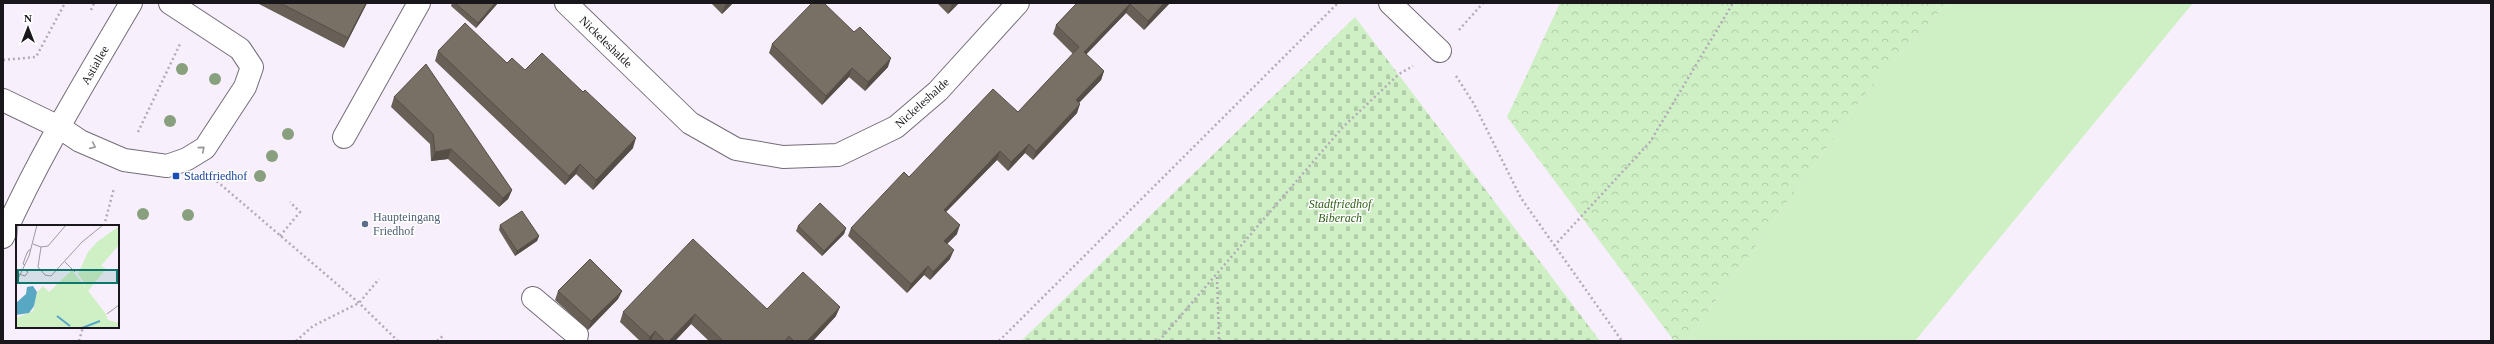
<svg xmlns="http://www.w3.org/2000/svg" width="2494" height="344" font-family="Georgia,serif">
<defs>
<pattern id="forest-crowns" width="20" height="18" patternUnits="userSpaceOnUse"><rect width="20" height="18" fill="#cfefc5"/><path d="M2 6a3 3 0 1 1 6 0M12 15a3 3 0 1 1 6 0" fill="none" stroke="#b1cca9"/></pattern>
<pattern id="cemetery-stones" width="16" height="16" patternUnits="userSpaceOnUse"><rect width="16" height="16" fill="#cfefc5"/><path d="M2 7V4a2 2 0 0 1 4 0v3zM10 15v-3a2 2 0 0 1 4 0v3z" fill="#b1cca9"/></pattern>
</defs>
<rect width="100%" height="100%" fill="#f8effd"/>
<path fill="#cfefc5" d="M 1947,3 L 2193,3 L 1915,341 L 1687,341 L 1866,93 Z"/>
<path fill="url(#forest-crowns)" d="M 1560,3 L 1947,3 L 1866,93 L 1687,341 L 1674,341 L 1507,117 Z"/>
<path fill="url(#cemetery-stones)" d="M 1355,17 L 1600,341 L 1021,341 Z"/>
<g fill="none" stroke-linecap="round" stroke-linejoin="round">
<g stroke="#746c78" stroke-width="24">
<path id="minor" d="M 566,3 L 690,123 L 736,149 L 783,157 L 838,155 L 896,127 L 938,91 L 1018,3
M 1390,3 L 1440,51
M 3,100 L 59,127 L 80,141 L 124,160 L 167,166 L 187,159 L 205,148 L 245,87 L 252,67 L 240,49 L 170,3
M 344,137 L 419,3
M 3,237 C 39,156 86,80 131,3
M 533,298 L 577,335"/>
</g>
<path stroke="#b2abb7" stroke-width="2.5" stroke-dasharray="2 3" stroke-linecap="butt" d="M 91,10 L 94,3
M 1459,30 L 1483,3
M 3,60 L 36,57 L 65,3
M 1456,76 L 1474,104 L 1521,198 L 1622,341
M 138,132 L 180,44
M 213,178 L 359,303 L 398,341
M 104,226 L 114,188
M 280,236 L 300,212 L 290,202
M 1554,246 L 1650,142 L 1733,3
M 1217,277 L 1219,341
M 79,341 L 83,327
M 296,341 L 313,326 L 359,303 L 379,279
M 437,341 L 444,335
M 999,341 L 1338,3
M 1159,341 L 1343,127 L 1399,74 L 1413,66"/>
<use href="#minor" stroke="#fff" stroke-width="22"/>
</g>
<g fill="#88a07d">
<circle cx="182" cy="69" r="6"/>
<circle cx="215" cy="79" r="6"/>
<circle cx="170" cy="121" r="6"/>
<circle cx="288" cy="134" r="6"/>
<circle cx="272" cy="156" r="6"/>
<circle cx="260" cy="176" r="6"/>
<circle cx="143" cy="214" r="6"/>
<circle cx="188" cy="215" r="6"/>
</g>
<path fill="#686057" d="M 257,3 L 367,3 L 344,48 Z
M 452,3 L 498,3 L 476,28 L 451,6 Z
M 711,3 L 733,3 L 722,14 Z
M 937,3 L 959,3 L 948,14 Z
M 1077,3 L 1170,3 L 1144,30 L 1126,13 L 1086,54 L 1104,71 L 1101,80 L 1079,103 L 1077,113 L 1033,160 L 1025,153 L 1008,171 L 997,160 L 946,212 L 957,234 L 947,244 L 950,259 L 930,280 L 924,275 L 907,293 L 848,236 L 851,228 L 909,177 L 1018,112 L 1073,54 L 1053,34 L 1056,25 Z
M 772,44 L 888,67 L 865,91 L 849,77 L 822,105 L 769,53 Z
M 438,51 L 507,63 L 525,70 L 633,148 L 593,190 L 576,174 L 565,185 L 435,61 Z
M 394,97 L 512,190 L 508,199 L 499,207 L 448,159 L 431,161 L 430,144 L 391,107 Z
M 500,225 L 539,236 L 537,241 L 515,256 L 499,230 Z
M 798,226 L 846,228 L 844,234 L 822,256 L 796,231 Z
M 558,291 L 622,291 L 618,299 L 588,330 L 555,300 Z
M 767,309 L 836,316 L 813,341 L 709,341 L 691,324 L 675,341 L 640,341 L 620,322 L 623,312 Z"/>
<path fill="#554e47" d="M 366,3 L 367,3 L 344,48 L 348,38 Z
M 495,3 L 498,3 L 476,28 L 478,23 Z
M 727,3 L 733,3 L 722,14 L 725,5 Z
M 954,3 L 959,3 L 948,14 L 952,5 Z
M 1164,3 L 1170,3 L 1144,30 L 1148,21 Z
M 1130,4 L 1126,13 L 1080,61 L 1084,52 Z
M 891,58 L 888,67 L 865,91 L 868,82 Z
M 852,68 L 849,77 L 822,105 L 826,96 Z
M 1104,71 L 1101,80 L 1073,109 L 1076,100 Z
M 1080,104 L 1077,113 L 1033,160 L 1036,151 Z
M 636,138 L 633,148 L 593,190 L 596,180 Z
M 1029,144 L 1025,153 L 1008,171 L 1011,162 Z
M 451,149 L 448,159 L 431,161 L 435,152 Z
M 1000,151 L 997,160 L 940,218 L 944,210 Z
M 580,164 L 576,174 L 565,185 L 569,176 Z
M 512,190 L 508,199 L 499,207 L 503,198 Z
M 960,225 L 957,234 L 941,250 L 944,241 Z
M 846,228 L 844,234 L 822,256 L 824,251 Z
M 539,236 L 537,241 L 515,256 L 517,251 Z
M 954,250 L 950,259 L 930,280 L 933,272 Z
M 928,266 L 924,275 L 907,293 L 911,284 Z
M 622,291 L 618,299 L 588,330 L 591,321 Z
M 840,307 L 836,316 L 813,341 L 807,341 Z
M 695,314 L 691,324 L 675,341 L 669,341 Z
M 655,331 L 651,341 L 648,341 L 650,337 Z"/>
<path fill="#797065" stroke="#554e47" d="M 280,3 L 366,3 L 348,38 Z
M 455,3 L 495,3 L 478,23 Z
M 812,3 L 824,3 L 854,32 L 860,27 L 891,58 L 868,82 L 852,68 L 826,96 L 772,44 Z
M 949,3 L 954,3 L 952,5 Z
M 1077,3 L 1164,3 L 1148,21 L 1130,4 L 1084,52 L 1104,71 L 1076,100 L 1080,104 L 1036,151 L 1029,144 L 1011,162 L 1000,151 L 944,210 L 960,225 L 944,241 L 954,250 L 933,272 L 928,266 L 911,284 L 851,228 L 904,172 L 909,177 L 993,89 L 1018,112 L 1079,47 L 1056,25 Z
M 465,23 L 507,63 L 512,58 L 525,70 L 542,53 L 583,92 L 585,90 L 636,138 L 596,180 L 580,164 L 569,176 L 438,51 Z
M 426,64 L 512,190 L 503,198 L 451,149 L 435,152 L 433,134 L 394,97 Z
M 820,203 L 846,228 L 824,251 L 798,226 Z
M 522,211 L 539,236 L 517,251 L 500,225 Z
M 693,239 L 767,309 L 803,272 L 840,307 L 807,341 L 794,341 L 789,336 L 785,341 L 723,341 L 695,314 L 669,341 L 665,341 L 655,331 L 650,337 L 623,312 Z
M 590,259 L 622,291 L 591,321 L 558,291 Z"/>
<defs><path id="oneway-chevron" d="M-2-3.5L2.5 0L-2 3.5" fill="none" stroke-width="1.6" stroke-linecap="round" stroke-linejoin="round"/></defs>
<g stroke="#989799">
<use href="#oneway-chevron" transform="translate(93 146) rotate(24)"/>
<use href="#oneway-chevron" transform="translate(202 149) rotate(-40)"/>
</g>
<rect fill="#1a4fb4" stroke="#fff" stroke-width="1.5" x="172" y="172" width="8" height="8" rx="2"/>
<circle fill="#5c6f8a" stroke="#fff" stroke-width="1.5" cx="365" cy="224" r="4"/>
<g text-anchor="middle" stroke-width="3" stroke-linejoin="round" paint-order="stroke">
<g font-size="12" fill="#1a171c" stroke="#fff">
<text transform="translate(606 42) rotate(44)" y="4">Nickeleshalde</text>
<text transform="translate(95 65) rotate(-60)" y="4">Astiallee</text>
<text transform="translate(922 103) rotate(-42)" y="4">Nickeleshalde</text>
</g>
<g font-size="12" fill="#164399" stroke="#fff" text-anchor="start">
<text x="184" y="180">Stadtfriedhof</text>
</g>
<g font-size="12" font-style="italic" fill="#2c5f15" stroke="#fff">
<text x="1340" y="208">Stadtfriedhof<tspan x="1340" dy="14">Biberach</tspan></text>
</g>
<g font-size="12" fill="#4e5e75" stroke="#fff" text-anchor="start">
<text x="373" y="221">Haupteingang<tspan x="373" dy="14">Friedhof</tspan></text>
</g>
</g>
<g transform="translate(16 225)">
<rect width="103" height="103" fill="#f8effd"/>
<path d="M 84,40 L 90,44 L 72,66 L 68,60 Z" fill="#cfefc5"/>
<path d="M 103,1 L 103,20 L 69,59 L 62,49 L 72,27 L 81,17 Z" fill="#cfefc5"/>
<path d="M 56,45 L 90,89 L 92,95 L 103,98 L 103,103 L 0,103 L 0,93 L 17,86 L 21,67 L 27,61 L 33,67 Z" fill="#cfefc5"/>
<path d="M 17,61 L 21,67 L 18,81 L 13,88 L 0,90 L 0,78 L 10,69 L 11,62 Z" fill="#58a8c3"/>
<path fill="none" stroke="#58a8c3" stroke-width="2" d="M 41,91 L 54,101M 66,103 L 84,96"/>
<path fill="none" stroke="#9f99a3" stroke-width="1" d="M 17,19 L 25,22 L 32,21 L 50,0M 0,20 L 2,0M 25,22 L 22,42 L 29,50 L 35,51 L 66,17 L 87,0M 49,37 L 59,47M 9,40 L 7,39 L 9,33 L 12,26 L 15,24M 0,48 L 9,51 L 12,47 L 7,44M 0,58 L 13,31 L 21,0M 91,89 L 103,80"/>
<path fill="#0f766e" fill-opacity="0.15" stroke="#0f766e" stroke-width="2" d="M 2,45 L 101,45 L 101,58 L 2,58 Z"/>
<rect width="103" height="103" fill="none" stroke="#1a171c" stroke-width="2"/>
</g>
<rect width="2494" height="344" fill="none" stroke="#1a171c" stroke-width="8"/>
<g transform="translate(28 28)" stroke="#ffffff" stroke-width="3" paint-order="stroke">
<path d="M0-3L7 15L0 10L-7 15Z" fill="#1a171c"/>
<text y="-6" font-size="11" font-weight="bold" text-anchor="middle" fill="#1a171c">N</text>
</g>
</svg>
